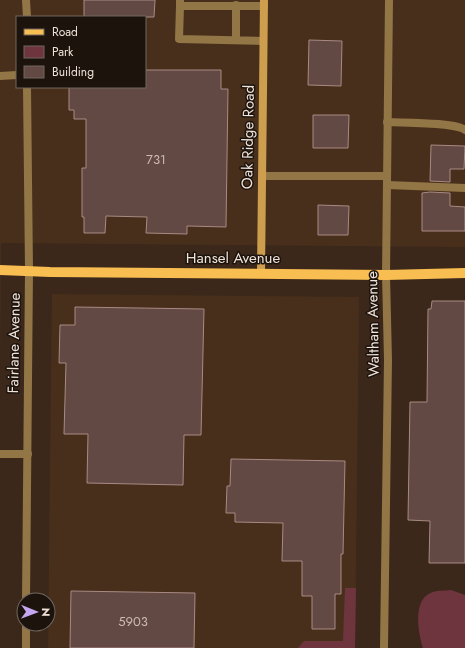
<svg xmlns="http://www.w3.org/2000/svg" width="465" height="648" font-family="Jost,sans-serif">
<rect width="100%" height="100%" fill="#3b281a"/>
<path fill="#482f1c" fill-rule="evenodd" d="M 0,0 L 465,0 L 465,247 L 1,243 L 0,376 ZM 17,17 L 145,17 L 145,87 L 17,87 Z
M 52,294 L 359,297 L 355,648 L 48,648 Z"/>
<path fill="#6e353e" d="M 345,588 L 356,588 L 355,648 L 298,648 L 304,641 L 343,641 Z
M 451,590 L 465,595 L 465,648 L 423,648 C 418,632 412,598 433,592 C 438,590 446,591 451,590 Z"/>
<path fill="#634943" stroke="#a88a83" d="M 84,0 L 155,0 L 154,17 L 84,17 Z
M 309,40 L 342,41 L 341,86 L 308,85 Z
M 145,70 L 221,70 L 221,89 L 228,89 L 226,227 L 187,226 L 187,234 L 146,233 L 147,217 L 106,216 L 105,233 L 84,233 L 84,217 L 82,217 L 82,168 L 86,168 L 86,119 L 74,119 L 74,110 L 69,110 L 69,87 L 145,87 Z
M 313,115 L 349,115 L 348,148 L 313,148 Z
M 431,145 L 465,146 L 464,169 L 450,169 L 450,182 L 430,181 Z
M 430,192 L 450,193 L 450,206 L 465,207 L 465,231 L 422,231 L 422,193 Z
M 318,205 L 349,206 L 348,235 L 318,235 Z
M 432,301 L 465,301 L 465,563 L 429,563 L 430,521 L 408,520 L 410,402 L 427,402 L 428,309 L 431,309 Z
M 75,307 L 204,309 L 201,435 L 184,435 L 183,485 L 87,483 L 88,434 L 64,434 L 66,363 L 59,363 L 60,325 L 75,325 Z
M 231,459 L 345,461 L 343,554 L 341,554 L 341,594 L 335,594 L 335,629 L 312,629 L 312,596 L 302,596 L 302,561 L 282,561 L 283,523 L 235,522 L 235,513 L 226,513 L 227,486 L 230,486 Z
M 71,591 L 195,593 L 194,648 L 70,648 Z"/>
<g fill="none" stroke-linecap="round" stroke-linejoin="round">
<path stroke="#927646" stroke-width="8" d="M 180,0 L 180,6 L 264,6
M 180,6 L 179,39 L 263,41
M 236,40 L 236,5
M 0,76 L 17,75
M 387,122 C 403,123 455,122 465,130
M 262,176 L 387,176
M 387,185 L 465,188
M 0,454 L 28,454"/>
<path stroke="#927646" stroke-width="8" d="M 26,0 L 27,17
M 26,600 L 29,270 L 27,87
M 26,648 L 26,624
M 384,648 L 388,360 L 386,275 L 389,0"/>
<path stroke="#cc9e4d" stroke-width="8" d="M 261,273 L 264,0"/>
<path stroke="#f9be51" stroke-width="10" d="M 0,270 L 50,272 L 386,275 L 465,273"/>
</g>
<g text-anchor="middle" stroke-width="3" stroke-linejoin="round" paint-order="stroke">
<g font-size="13" fill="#ccbcb4">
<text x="156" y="164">731</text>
<text x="133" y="626">5903</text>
</g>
<g font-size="15" fill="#efe2d9" stroke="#1c130d">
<text transform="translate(248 137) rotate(-89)" y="5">Oak Ridge Road</text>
<text x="233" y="263">Hansel Avenue</text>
<text transform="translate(373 324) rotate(-91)" y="5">Waltham Avenue</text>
<text transform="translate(14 343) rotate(-89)" y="5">Fairlane Avenue</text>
</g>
</g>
<rect x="16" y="16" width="130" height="72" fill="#1c130d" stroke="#70665f"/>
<rect x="24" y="29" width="20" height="6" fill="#f9be51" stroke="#70665f"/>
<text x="52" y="36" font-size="12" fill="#efe2d9">Road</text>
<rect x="24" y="46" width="20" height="12" fill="#6e353e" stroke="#70665f"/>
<text x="52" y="56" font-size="12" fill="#efe2d9">Park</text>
<rect x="24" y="66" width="20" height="12" fill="#634943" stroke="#70665f"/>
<text x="52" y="76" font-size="12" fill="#efe2d9">Building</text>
<g transform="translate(36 612) rotate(91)"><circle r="19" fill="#1c130d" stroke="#70665f"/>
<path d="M0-3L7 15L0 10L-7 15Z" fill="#c5a7f1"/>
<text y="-6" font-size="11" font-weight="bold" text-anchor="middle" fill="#efe2d9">N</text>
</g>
</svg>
